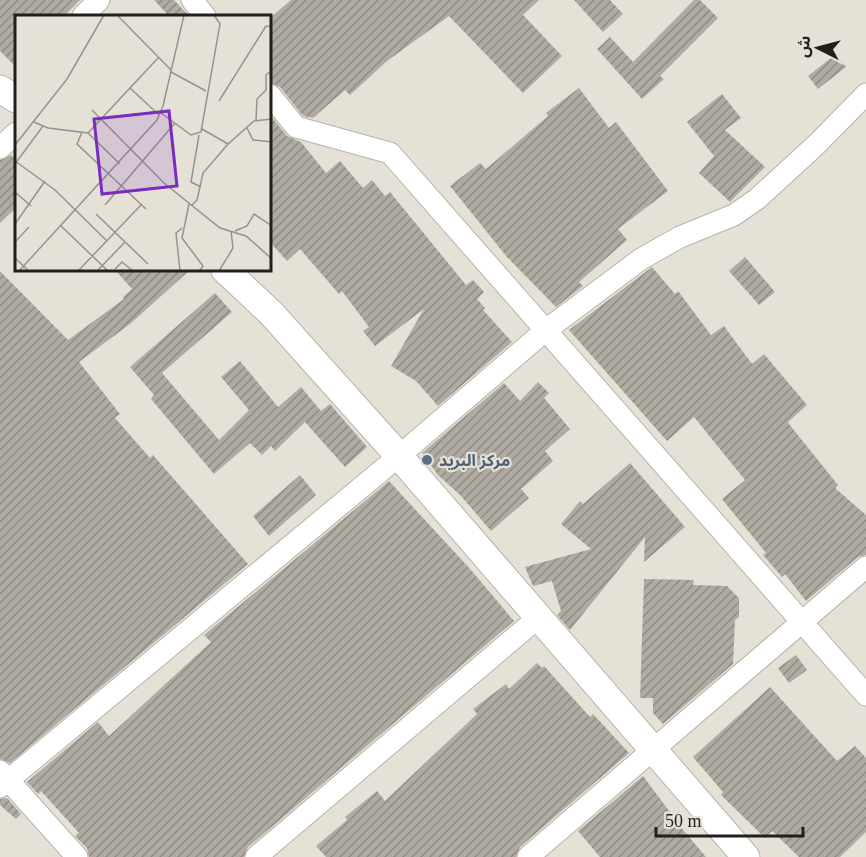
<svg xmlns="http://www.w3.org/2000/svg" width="866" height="857" font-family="'Times New Roman','Noto Sans Arabic',serif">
<defs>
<pattern id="building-hatch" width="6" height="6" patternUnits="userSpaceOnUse" patternTransform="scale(1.5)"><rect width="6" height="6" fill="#b0aba2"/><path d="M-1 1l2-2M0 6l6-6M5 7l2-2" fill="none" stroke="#8f8b83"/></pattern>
</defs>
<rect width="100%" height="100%" fill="#e5e1d7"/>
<path fill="url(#building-hatch)" d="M 0,0 L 80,0 L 64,16 L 16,16 L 16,67 L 0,51 Z
M 154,0 L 174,0 L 189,16 L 169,16 Z
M 291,0 L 539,0 L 523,15 L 562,56 L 523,93 L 449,16 L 387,61 L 350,95 L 345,90 L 313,118 L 303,116 L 280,87 L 270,83 L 270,18 Z
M 574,0 L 610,0 L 623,14 L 603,32 Z
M 694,0 L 700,0 L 718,18 L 660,76 L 664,79 L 642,99 L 597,49 L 610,37 L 633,62 Z
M 836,54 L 846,67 L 818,89 L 808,76 Z
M 579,88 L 609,128 L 616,122 L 668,191 L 618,229 L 627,240 L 579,282 L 583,286 L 556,307 L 507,257 L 450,186 L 480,163 L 486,169 L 548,116 L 546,113 Z
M 722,94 L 741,118 L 725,130 L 765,167 L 730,202 L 699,173 L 714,156 L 687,122 Z
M 270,115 L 287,136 L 301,142 L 326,173 L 340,161 L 363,188 L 372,180 L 385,196 L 390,192 L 466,285 L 473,280 L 484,292 L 477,299 L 485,308 L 483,310 L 512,342 L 438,406 L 416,381 L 391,366 L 424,309 L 375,346 L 363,331 L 369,327 L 342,291 L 339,294 L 300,249 L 287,261 L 270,242 Z
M 11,155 L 16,160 L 16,208 L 0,223 L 0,160 Z
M 745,257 L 775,292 L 759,305 L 729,271 Z
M 652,267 L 675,294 L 678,291 L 711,335 L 724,326 L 752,364 L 764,354 L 807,405 L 788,422 L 789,424 L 838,485 L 835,488 L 866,515 L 866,555 L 858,557 L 806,601 L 785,574 L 782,577 L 763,555 L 766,553 L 722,499 L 745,480 L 694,417 L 667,441 L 569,330 Z
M 115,270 L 190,270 L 130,324 L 79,362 L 120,414 L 115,418 L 150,458 L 153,455 L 248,564 L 10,763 L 0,759 L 0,271 L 68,340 L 124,299 L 123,297 L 132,289 Z
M 215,293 L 232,312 L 162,373 L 219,440 L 249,410 L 221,377 L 240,361 L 278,407 L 301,387 L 321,411 L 330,404 L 367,447 L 345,467 L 305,422 L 275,451 L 271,446 L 262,455 L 250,443 L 214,474 L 151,399 L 154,395 L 130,367 Z
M 538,382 L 549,393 L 544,398 L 570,429 L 545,451 L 553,461 L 521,489 L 529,498 L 491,531 L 461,496 L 438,475 L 422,453 L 504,383 L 520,401 Z
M 630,463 L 685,527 L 644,562 L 645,537 L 570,630 L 557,615 L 561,611 L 552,581 L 533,586 L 525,567 L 591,549 L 561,524 L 580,501 L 583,504 Z
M 300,475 L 316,495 L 269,536 L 253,516 Z
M 389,481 L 471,570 L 514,621 L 248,847 L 244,857 L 89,857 L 87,848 L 75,836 L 79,833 L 41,791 L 38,794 L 27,782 L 98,722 L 109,736 L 211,642 L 204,635 Z
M 644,579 L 694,580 L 693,585 L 727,586 L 739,598 L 739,617 L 735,620 L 733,664 L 663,724 L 653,713 L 653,698 L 640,698 Z
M 796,655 L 807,670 L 789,683 L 778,668 Z
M 537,663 L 542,668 L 544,666 L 590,717 L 593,714 L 629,753 L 520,847 L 516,857 L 326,857 L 316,846 L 347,820 L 345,817 L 377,791 L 385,801 L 477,714 L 473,709 L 506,684 L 509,689 Z
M 770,687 L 837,761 L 855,746 L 866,758 L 866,832 L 840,857 L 799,857 L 772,831 L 765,838 L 721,795 L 723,792 L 693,757 Z
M 643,776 L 684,831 L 706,857 L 600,857 L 578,831 Z
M 7,798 L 21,814 L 16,819 L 0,805 L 0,799 Z"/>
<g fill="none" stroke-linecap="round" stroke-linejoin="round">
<g stroke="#b8b3aa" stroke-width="23">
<path id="minor" d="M 192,0 L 205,16
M 83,16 L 99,0
M 270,95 L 296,127 L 390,153 L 866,695
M 0,148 L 16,133
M 0,771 L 77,857
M 0,787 L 399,456 L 546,330 L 641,259 L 680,237 L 734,215 L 757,199 L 817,144 L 866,94
M 256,857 L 540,616
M 528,857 L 866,567"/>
</g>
<g stroke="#b8b3aa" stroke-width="29">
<path id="tertiary" d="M 0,89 L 16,99
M 225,270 L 271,313 L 399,456 L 746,857"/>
</g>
<use href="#minor" stroke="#fff" stroke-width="21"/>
<use href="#tertiary" stroke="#fff" stroke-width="27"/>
</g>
<circle fill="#5c6f8a" stroke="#e5e1d7" stroke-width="2" cx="427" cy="460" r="6"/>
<g text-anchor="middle" stroke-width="4.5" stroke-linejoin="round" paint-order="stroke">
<g font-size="16" font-weight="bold" fill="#4e5e75" stroke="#e5e1d7" text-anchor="start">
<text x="439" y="466">مركز البريد</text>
</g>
</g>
<g transform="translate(15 15)">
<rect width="256" height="256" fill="#e5e1d7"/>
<path fill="none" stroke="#97938c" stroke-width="1.5" d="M 102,0 L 156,55M 156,57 L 191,76M 115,73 L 144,100M 204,86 L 251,11 L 257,12M 77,95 L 149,168 L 205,213 L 231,221 L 257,244M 146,98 L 176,120 L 186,117 L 205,9 L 199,0M 241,105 L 242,84 L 251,75 L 251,60 L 257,55M 19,107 L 33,113 L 73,118 L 105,149M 232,113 L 238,125 L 257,127M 187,114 L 213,129 L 239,106 L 257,104M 67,117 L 62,129 L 131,194M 73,118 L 143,43M 184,120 L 176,167 L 186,172M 0,130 L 52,64 L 89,0M 0,146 L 40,175 L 92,226M 0,149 L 28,111M 0,177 L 16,191M 174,189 L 167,223 L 188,251 L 184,256M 90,190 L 160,108M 177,190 L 182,185 L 188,158 L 213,129M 81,199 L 133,249M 0,209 L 30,166M 46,211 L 93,256M 220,216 L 232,211 L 239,199 L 257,211M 0,227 L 14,212M 0,243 L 14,256M 100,254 L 107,247 L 118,256M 4,256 L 142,105 L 148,91 L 169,0M 63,256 L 126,190M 82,256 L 110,227M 165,256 L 161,218 L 167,213M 204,256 L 218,233 L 216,216"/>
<path fill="#7b2cbf" fill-opacity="0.15" stroke="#7b2cbf" stroke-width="3" d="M 154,96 L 162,171 L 87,179 L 79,104 Z"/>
<rect width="256" height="256" fill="none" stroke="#211f1b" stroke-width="3"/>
</g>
<g transform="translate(818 48) rotate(276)" stroke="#e5e1d7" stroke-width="4.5" paint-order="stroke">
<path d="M0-4.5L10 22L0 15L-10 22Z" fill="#211f1b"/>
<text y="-9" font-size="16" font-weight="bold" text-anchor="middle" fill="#211f1b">ش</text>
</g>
<path d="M656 827v9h147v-9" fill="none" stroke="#211f1b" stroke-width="3"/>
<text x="665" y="827" font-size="18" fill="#211f1b" stroke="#e5e1d7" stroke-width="4.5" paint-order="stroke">50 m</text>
</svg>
